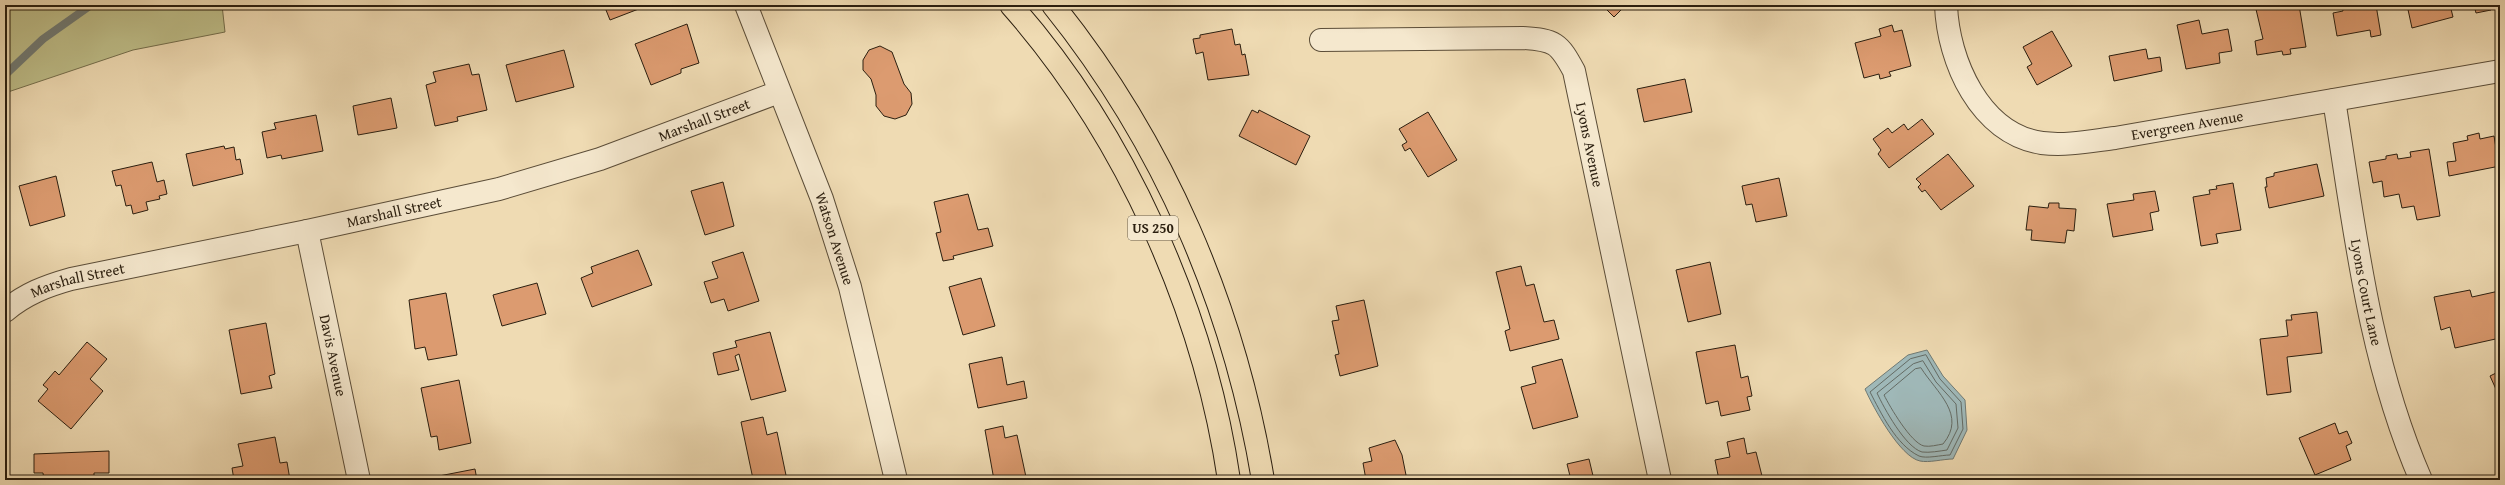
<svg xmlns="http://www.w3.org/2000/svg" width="2505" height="485" font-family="'Gentium Book Plus',serif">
<rect width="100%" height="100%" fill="#efdbb3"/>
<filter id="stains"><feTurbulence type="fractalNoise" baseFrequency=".005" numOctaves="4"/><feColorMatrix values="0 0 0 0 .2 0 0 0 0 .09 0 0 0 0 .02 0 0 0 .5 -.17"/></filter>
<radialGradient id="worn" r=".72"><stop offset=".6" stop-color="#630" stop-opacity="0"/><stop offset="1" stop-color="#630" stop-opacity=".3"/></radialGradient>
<path fill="#bebe89" stroke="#746e4c" d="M 5,5 L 222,5 L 225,32 L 133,50 L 5,93 Z"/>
<path fill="#9fb8b8" stroke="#707a74" d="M 1927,350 L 1943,376 L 1965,400 L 1967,430 L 1953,459 C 1943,459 1929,463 1920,461 C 1900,457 1873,407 1865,389 L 1908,355 Z"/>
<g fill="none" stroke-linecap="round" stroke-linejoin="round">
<path stroke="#646b64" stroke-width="1" d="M 1926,355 L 1940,379 L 1961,402 L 1963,429 L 1950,455 C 1942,455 1926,459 1919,456 C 1896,445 1881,413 1870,392 L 1910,359 Z
M 1923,361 L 1936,382 L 1956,404 L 1958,428 L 1947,450 C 1940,451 1929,453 1922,452 C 1905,447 1884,408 1877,393 L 1913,364 Z
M 1921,368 C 1937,393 1967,415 1943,444 C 1937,445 1930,447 1924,446 C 1911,443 1890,407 1884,395 L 1915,369 Z"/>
<path stroke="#707a74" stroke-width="8" d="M 5,75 L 43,39 L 91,5"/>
</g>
<path fill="#dc9b70" stroke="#2a1e0f" d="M 604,5 L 649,5 L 610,20 Z
M 1595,5 L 1626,5 L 1614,17 L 1603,6 L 1599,9 Z
M 2255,5 L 2299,5 L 2306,47 L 2290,49 L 2291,54 L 2283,55 L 2282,51 L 2257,55 L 2255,41 L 2263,39 Z
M 2342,5 L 2376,5 L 2381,35 L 2371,37 L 2370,30 L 2337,36 L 2333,13 L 2343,11 Z
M 2407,5 L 2450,5 L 2453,17 L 2412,28 Z
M 2474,5 L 2490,5 L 2491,10 L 2476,13 Z
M 2199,20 L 2202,34 L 2228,29 L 2232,51 L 2219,53 L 2220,63 L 2186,69 L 2177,25 Z
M 687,24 L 699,63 L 681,69 L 681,73 L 651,85 L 635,44 Z
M 1892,25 L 1894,32 L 1902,30 L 1911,66 L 1889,72 L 1891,76 L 1880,79 L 1879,74 L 1864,78 L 1855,43 L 1881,36 L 1879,29 Z
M 1232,29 L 1235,45 L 1240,44 L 1242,55 L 1245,54 L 1249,75 L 1208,80 L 1203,52 L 1196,54 L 1193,39 L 1200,38 L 1200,35 Z
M 2052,31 L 2072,66 L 2037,85 L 2027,67 L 2032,64 L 2023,47 Z
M 880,46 L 892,52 L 904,84 L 911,93 L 912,104 L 906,115 L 895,119 L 884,116 L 876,106 L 876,95 L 871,79 L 863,70 L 863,60 L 869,50 Z
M 2146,49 L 2148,59 L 2160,57 L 2162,71 L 2114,81 L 2109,56 Z
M 564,50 L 574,87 L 516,102 L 506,65 Z
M 469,64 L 472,75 L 479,74 L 487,110 L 457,117 L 458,121 L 435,126 L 426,85 L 436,82 L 433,72 Z
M 1685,79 L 1692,112 L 1644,122 L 1637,89 Z
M 391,98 L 397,128 L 358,135 L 353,106 Z
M 1252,110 L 1258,113 L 1259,110 L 1310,136 L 1296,165 L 1239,136 Z
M 1428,112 L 1457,160 L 1428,177 L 1410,148 L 1405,151 L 1402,145 L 1407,142 L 1399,129 Z
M 316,115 L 323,151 L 282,159 L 281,155 L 267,158 L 262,132 L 276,129 L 274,123 Z
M 1922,119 L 1934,134 L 1889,168 L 1878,154 L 1881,150 L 1873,139 L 1888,128 L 1892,133 L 1904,124 L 1908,130 Z
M 2479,133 L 2480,139 L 2494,136 L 2496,148 L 2500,147 L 2500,166 L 2449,176 L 2447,162 L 2456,161 L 2453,143 L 2468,140 L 2467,136 Z
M 224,146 L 225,149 L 234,147 L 236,160 L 240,159 L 243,174 L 193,186 L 186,154 Z
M 2429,149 L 2440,216 L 2417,220 L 2414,206 L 2402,208 L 2399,194 L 2384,197 L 2382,181 L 2373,183 L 2369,162 L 2386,159 L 2386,156 L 2397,154 L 2398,159 L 2411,157 L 2410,152 Z
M 1948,154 L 1974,186 L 1941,210 L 1925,190 L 1922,192 L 1918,187 L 1921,184 L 1916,179 Z
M 152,162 L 157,182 L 164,180 L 167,194 L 159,196 L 160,199 L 146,202 L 148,210 L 133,214 L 131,205 L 126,206 L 121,185 L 116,186 L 112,171 Z
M 2317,164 L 2324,196 L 2269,208 L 2265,187 L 2267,187 L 2266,178 L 2274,176 L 2274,173 Z
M 56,176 L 65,216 L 30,226 L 19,186 Z
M 1779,178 L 1787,216 L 1756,222 L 1752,204 L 1746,205 L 1742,186 Z
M 723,182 L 734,226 L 705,235 L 691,191 Z
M 2233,183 L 2241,230 L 2216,234 L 2218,243 L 2201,246 L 2193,197 L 2210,194 L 2209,190 L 2217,189 L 2216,186 Z
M 2155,191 L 2159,211 L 2150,213 L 2153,230 L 2113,237 L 2107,204 L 2134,200 L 2133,194 Z
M 968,194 L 978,230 L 988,228 L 993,246 L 953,256 L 954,259 L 943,261 L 936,233 L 941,232 L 934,202 Z
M 2049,203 L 2059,203 L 2059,208 L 2076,209 L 2074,231 L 2067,230 L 2065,243 L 2031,240 L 2032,230 L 2026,230 L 2029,206 L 2048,208 Z
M 638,250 L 652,285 L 592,307 L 581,278 L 593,273 L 591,267 Z
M 743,252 L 759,301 L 728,311 L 724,299 L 711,303 L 704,282 L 718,278 L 712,262 Z
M 1710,262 L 1721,314 L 1688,322 L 1676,270 Z
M 1521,266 L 1526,286 L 1534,284 L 1544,322 L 1554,320 L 1559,339 L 1510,351 L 1505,331 L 1510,329 L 1496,272 Z
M 981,278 L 995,326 L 963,335 L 949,287 Z
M 537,283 L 546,314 L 502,326 L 493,295 Z
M 2470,290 L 2472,297 L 2499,291 L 2500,338 L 2455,348 L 2450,327 L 2441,330 L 2434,297 Z
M 446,293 L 457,355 L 428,360 L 425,347 L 415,349 L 409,300 Z
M 1364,300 L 1378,366 L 1340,376 L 1335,355 L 1339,354 L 1332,321 L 1339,320 L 1336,306 Z
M 2317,312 L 2322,353 L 2287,357 L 2291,392 L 2267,395 L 2260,339 L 2288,336 L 2286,320 L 2292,320 L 2291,315 Z
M 266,323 L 275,374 L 269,376 L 272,388 L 241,394 L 229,330 Z
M 770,332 L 786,391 L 751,400 L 739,354 L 735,356 L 739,370 L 718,375 L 713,353 L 737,347 L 735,341 Z
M 87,342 L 107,359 L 90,379 L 103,391 L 71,429 L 38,401 L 48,389 L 43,385 L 55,371 L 59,375 Z
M 1735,345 L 1741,378 L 1748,376 L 1752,396 L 1747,397 L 1750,410 L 1721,416 L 1718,401 L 1706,404 L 1696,352 Z
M 1002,357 L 1007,385 L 1024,381 L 1027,398 L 978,408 L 969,364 Z
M 1562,359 L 1578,417 L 1533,429 L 1521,387 L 1536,383 L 1532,367 Z
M 2500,371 L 2500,398 L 2490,376 Z
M 459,380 L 471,443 L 439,450 L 437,436 L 431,437 L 421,388 Z
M 763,417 L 767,435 L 777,432 L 787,480 L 749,480 L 753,479 L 741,422 Z
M 2335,423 L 2339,434 L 2347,431 L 2352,443 L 2346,446 L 2351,460 L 2315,475 L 2299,438 Z
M 1003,426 L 1005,438 L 1017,435 L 1026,477 L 994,480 L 985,430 Z
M 275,437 L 280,463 L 287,462 L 290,480 L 234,480 L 232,468 L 243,466 L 238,444 Z
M 1744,438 L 1747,454 L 1756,452 L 1763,480 L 1719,480 L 1715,460 L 1730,457 L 1727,442 Z
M 1395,440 L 1402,455 L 1407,480 L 1366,480 L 1363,463 L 1372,461 L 1369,448 Z
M 109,451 L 109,473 L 94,473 L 94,480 L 44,480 L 43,473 L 34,473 L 34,454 Z
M 1589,459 L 1594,480 L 1553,480 L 1570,476 L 1567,464 Z
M 475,469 L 477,480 L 440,480 L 439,476 Z"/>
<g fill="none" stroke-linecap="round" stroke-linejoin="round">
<g stroke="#5b4d38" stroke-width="24">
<g id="street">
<path id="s1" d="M 746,5 L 822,199 L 850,287 L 896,480"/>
<path id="s2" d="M 1946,5 C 1948,61 1980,134 2042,143 C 2066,146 2091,141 2115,138 L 2500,71"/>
<path id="s3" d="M 1321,40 L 1523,38 C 1555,40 1559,43 1574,71 L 1660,480"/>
<path id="s4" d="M 2334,100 C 2355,230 2368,358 2421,480"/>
<path id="s5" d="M 307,231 L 359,480"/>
<path id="s6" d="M 5,311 C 25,294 46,286 71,279 L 307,231 L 499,189 L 600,159 L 779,92"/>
</g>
</g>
<g stroke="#2a1e0f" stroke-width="24">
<path id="highway" d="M 1011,5 C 1125,134 1204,310 1229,480
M 1053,5 C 1164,143 1234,306 1263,480"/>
</g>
<use href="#street" stroke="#f5e8ce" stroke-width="22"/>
<use href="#highway" stroke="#efdbb3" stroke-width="22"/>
</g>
<g text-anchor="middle" stroke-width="3" stroke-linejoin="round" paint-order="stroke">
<rect fill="#f5e8ce" stroke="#675b48" stroke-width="1" x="1128" y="216" width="50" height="24" rx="3"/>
<g font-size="14" font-weight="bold" fill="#2a1e0f">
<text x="1153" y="233">US 250</text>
</g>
<g font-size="15" fill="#2a1e0f" stroke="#f5e8ce">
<text dy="5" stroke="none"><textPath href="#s6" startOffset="728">Marshall Street</textPath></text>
<text dy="5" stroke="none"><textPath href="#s2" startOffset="328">Evergreen Avenue</textPath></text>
<text dy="5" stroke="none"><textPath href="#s3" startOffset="343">Lyons Avenue</textPath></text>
<text dy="5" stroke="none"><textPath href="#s6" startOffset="404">Marshall Street</textPath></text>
<text dy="5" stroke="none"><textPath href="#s1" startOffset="250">Watson Avenue</textPath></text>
<text dy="5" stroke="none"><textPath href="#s6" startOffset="80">Marshall Street</textPath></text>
<text dy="5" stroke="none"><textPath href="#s4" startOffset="195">Lyons Court Lane</textPath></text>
<text dy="5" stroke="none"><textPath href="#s5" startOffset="127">Davis Avenue</textPath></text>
</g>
</g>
<rect width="2505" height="485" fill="none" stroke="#efdbb3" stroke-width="20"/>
<rect x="6" y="6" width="2493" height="473" fill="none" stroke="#2a1e0f" stroke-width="2"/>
<rect x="10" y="10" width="2485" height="465" fill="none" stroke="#2a1e0f"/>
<rect width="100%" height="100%" filter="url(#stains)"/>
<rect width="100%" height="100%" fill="url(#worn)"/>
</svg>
